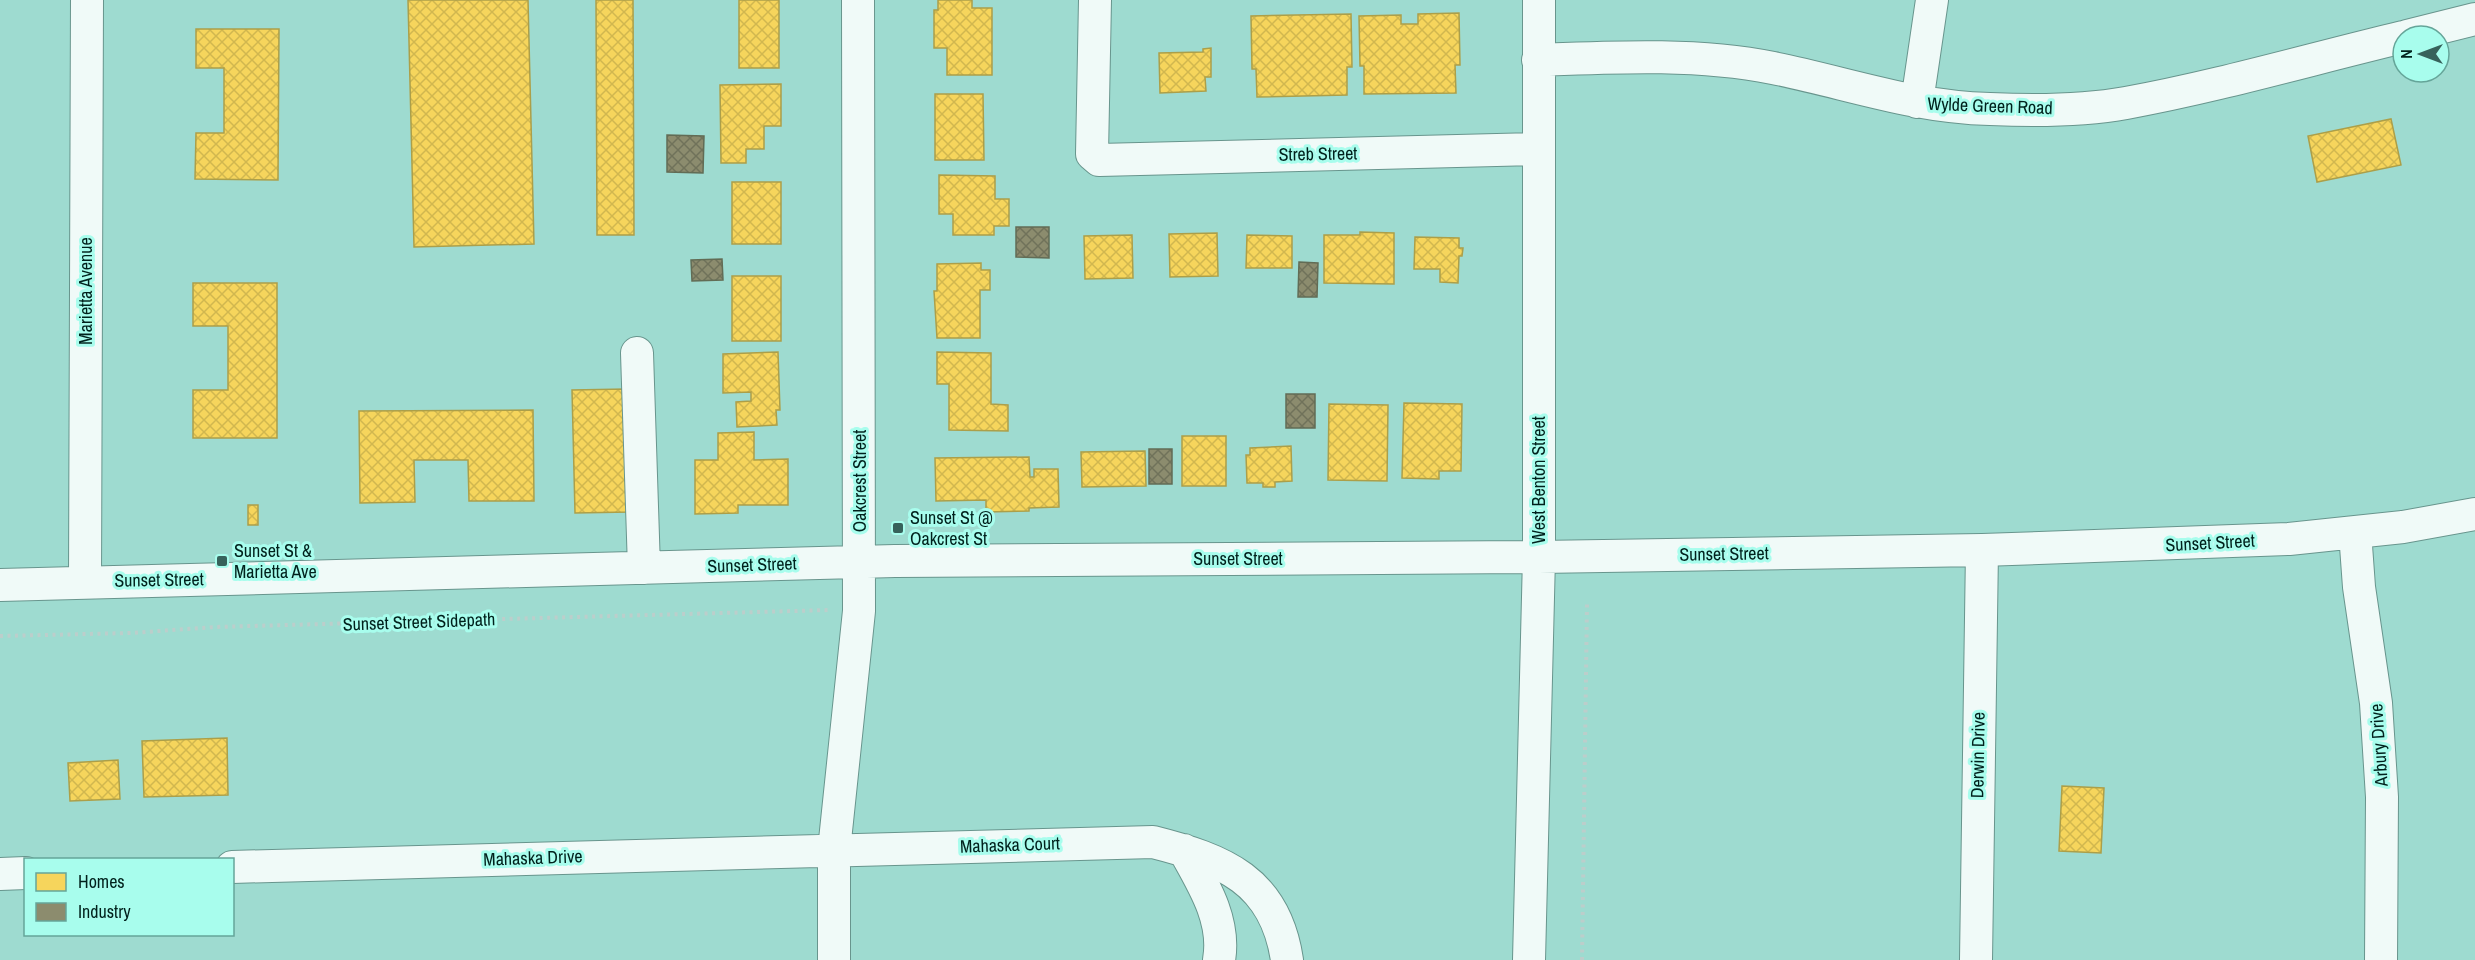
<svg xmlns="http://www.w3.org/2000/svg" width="2475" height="960" font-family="'Archivo Narrow',sans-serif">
<defs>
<pattern id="homes-cross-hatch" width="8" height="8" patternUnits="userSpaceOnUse" patternTransform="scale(1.5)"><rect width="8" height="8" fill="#f6d55c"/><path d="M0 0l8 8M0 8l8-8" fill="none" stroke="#d1b74f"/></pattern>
<pattern id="industry-cross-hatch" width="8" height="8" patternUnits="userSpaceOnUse" patternTransform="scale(1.5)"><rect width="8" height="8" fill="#8c8c6e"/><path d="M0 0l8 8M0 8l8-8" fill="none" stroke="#70725a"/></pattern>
</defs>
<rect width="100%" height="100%" fill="#9edbd0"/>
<path fill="url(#homes-cross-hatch)" stroke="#ac9f49" stroke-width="1.5" d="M 408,0 L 528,0 L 534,244 L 414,247 Z
M 596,0 L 633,0 L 634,235 L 597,235 Z
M 739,0 L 779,0 L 779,68 L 739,68 Z
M 938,0 L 972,0 L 972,8 L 992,8 L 992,75 L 947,75 L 947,48 L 934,48 L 934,10 L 938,10 Z
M 1459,13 L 1460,65 L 1455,65 L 1456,93 L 1364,94 L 1364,66 L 1360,66 L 1359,16 L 1401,15 L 1401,24 L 1418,24 L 1418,14 Z
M 1351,14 L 1352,67 L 1347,67 L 1347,95 L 1257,97 L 1256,69 L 1252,69 L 1251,16 Z
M 196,29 L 279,29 L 278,180 L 195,179 L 196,133 L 224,133 L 224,68 L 196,68 Z
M 1211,48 L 1211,77 L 1205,77 L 1206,91 L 1160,93 L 1159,53 L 1203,52 L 1203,49 Z
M 781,84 L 781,126 L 764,126 L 764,149 L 746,149 L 746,163 L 721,163 L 720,85 Z
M 935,94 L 983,94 L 984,160 L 935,160 Z
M 2391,119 L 2401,165 L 2317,182 L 2308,136 Z
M 939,175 L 995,176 L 995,199 L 1009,199 L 1009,226 L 994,226 L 994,235 L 953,235 L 953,214 L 939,214 Z
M 732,182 L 781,182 L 781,244 L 732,244 Z
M 1360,232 L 1394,233 L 1394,284 L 1324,283 L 1324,235 L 1360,235 Z
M 1217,233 L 1218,276 L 1170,277 L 1169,234 Z
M 1132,235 L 1133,278 L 1085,279 L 1084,236 Z
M 1247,235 L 1292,236 L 1292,268 L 1246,268 Z
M 1415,237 L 1459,238 L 1459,248 L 1463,248 L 1462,256 L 1459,256 L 1458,283 L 1440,282 L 1440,269 L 1414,269 Z
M 981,263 L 981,270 L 990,270 L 990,290 L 980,290 L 980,338 L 937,338 L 934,291 L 937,291 L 937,264 Z
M 732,276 L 781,276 L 781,341 L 732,341 Z
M 193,283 L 277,283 L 277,438 L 193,438 L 193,390 L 228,390 L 228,326 L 193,326 Z
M 778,352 L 780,410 L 776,410 L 777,425 L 737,427 L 736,402 L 751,401 L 751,392 L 723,393 L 723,354 Z
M 937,352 L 991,353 L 991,404 L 1008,405 L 1008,431 L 949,430 L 949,384 L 937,384 Z
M 626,389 L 629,512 L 575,513 L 572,390 Z
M 1404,403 L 1462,404 L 1461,471 L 1439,471 L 1439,479 L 1402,478 Z
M 1329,404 L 1388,405 L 1387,481 L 1328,480 Z
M 533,410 L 534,501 L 469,501 L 468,460 L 414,460 L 415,502 L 360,503 L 359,411 Z
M 754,432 L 754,460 L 788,459 L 788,505 L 738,505 L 738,513 L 695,514 L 695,460 L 718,460 L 718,433 Z
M 1182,436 L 1226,436 L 1226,486 L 1182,486 Z
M 1291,446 L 1292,481 L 1275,482 L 1275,487 L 1263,487 L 1263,483 L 1247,483 L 1246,455 L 1250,455 L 1250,448 Z
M 1145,451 L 1146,486 L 1082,487 L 1081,452 Z
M 1029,457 L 1030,477 L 1034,477 L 1034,469 L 1058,469 L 1059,507 L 1029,508 L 1029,511 L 986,512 L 986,500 L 936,501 L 935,458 Z
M 248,505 L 258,505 L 258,525 L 248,525 Z
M 227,738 L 228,795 L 144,797 L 142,741 Z
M 118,760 L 120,799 L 70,801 L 68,763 Z
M 2062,786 L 2104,788 L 2101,853 L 2059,851 Z"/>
<path fill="url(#industry-cross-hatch)" stroke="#626c55" stroke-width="1.5" d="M 667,135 L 704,136 L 703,173 L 667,172 Z
M 1016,227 L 1049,227 L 1049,258 L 1016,257 Z
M 722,259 L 723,280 L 692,281 L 691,260 Z
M 1299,262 L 1318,263 L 1317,297 L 1298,297 Z
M 1286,394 L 1315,394 L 1315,428 L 1286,428 Z
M 1149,449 L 1172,449 L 1172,484 L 1149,484 Z"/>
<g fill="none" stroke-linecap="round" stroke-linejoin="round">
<g stroke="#68958d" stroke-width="34">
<path id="minor" d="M 1095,0 L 1092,154 L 1099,160 L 1537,149
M 2407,36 L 2475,19
M 1538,60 C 1616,57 1697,53 1773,68 C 1848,83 1912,107 1990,109 C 2035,111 2082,111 2126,103 C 2219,86 2311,59 2403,37
M 1917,102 L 1932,0
M 637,353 L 644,568
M 2355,532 L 2359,587 L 2376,703 L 2382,797 L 2381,960
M 85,582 L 87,0
M 0,585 L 895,561 L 1539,557 L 1982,550 L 2289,539 L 2403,527 L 2475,514
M 1184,850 C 1203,884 1226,920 1219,960
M 232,867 L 1153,842 C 1224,860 1275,880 1287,960
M 0,874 L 26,873
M 834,960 L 834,850 L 859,611 L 858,0
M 1529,960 L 1539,557 L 1539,0
M 1976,960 L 1982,550"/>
</g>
<path stroke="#bccecb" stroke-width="4" stroke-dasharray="3 4.5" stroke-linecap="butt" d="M 0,636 L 131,633 L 215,627 L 830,610
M 1582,960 L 1587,603"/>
<use href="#minor" stroke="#f0faf8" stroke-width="32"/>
</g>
<g fill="#37625b" stroke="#a8fded" stroke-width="2">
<rect x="892" y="522" width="12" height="12" rx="3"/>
<rect x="216" y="555" width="12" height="12" rx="3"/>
</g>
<g text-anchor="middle" stroke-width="6" stroke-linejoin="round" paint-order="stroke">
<g font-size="18" fill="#00211c" stroke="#a8fded">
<text transform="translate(1990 106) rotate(2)" y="6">Wylde Green Road</text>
<text transform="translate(1318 154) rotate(-1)" y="6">Streb Street</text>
<text transform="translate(86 291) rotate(-90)" y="6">Marietta Avenue</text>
<text transform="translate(1539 480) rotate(-90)" y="6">West Benton Street</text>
<text transform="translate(860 481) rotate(-90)" y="6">Oakcrest Street</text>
<text transform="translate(2210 543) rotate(-3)" y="6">Sunset Street</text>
<text transform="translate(1724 554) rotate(-1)" y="6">Sunset Street</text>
<text x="1238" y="565">Sunset Street</text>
<text transform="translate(752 565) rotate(-2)" y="6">Sunset Street</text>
<text transform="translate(159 580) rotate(-1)" y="6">Sunset Street</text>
<text transform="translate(419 622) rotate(-2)" y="6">Sunset Street Sidepath</text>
<text transform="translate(2379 745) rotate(-94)" y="6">Arbury Drive</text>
<text transform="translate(1978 755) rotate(-89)" y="6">Derwin Drive</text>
<text transform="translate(1010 845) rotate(-2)" y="6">Mahaska Court</text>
<text transform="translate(533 858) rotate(-2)" y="6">Mahaska Drive</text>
</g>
<g font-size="18" fill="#00211c" stroke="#a8fded" text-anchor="start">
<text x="910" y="524">Sunset St @<tspan x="910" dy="21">Oakcrest St</tspan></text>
<text x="234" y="557">Sunset St &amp;<tspan x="234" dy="21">Marietta Ave</tspan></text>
</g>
</g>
<rect x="24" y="858" width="210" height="78" fill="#a8fded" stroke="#65a599" stroke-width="1.5"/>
<rect x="36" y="873" width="30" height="18" fill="#f6d55c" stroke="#65a599" stroke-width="1.5"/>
<text x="78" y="888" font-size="18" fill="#00211c">Homes</text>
<rect x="36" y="903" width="30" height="18" fill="#8c8c6e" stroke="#65a599" stroke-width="1.5"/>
<text x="78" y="918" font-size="18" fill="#00211c">Industry</text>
<g transform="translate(2421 54) rotate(270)"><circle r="28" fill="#a8fded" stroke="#65a599" stroke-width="1.5"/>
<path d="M0-4.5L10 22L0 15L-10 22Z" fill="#37625b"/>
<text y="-9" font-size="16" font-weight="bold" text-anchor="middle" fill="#00211c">N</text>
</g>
</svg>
